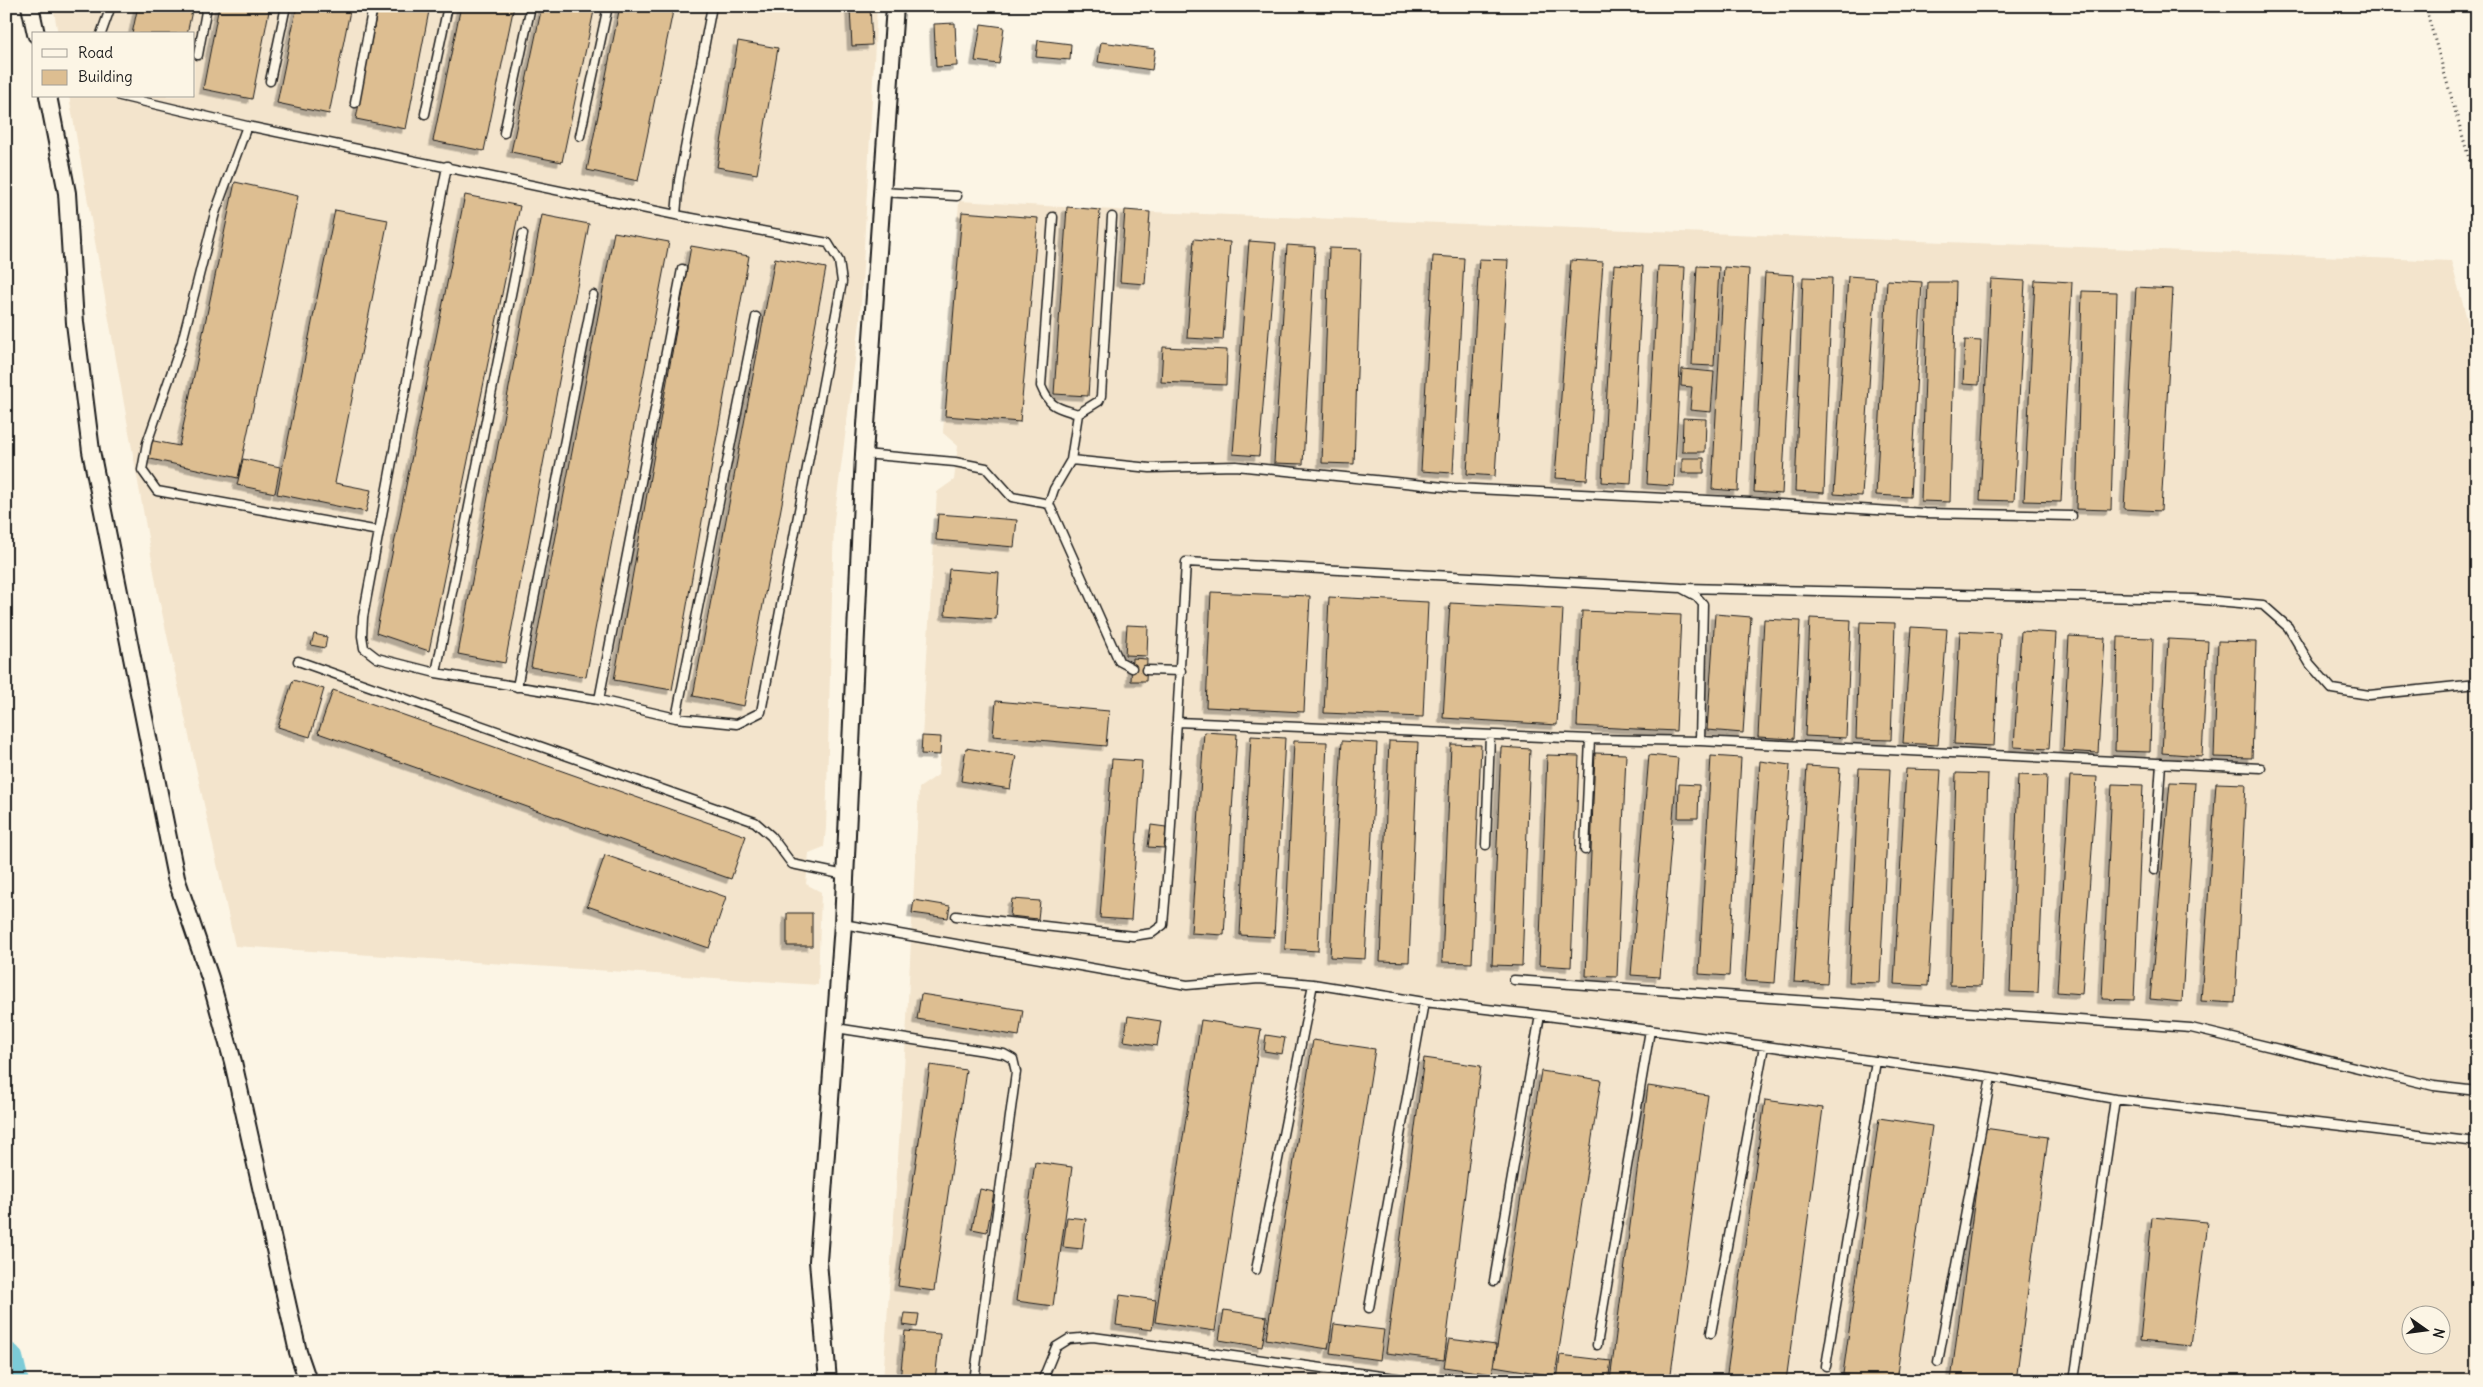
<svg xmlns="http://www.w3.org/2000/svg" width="2483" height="1387" font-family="Delius,sans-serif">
<defs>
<filter id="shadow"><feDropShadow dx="-4.5" dy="4.5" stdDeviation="0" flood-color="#0004"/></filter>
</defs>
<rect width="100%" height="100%" fill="#fcf5e5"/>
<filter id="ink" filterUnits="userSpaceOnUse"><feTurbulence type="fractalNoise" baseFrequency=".02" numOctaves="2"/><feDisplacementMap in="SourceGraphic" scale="10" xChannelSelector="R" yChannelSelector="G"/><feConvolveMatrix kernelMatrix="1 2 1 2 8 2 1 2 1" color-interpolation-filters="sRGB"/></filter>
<g filter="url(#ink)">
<path fill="#f3e4cc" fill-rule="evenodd" d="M 53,6 L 877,6 L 860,322 L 834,520 L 826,828 L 824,847 L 809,853 L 806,884 L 821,892 L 818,985 L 235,946 L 158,594 L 69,96 L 194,96 L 194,34 L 58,34 Z
M 959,201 L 1150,212 L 2451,261 L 2477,355 L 2477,1381 L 883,1381 L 906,1038 L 919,788 L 938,775 L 940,755 L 921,754 L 937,492 L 954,480 L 958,446 L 943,433 ZM 2410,1314 L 2440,1314 L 2440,1344 L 2410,1344 Z"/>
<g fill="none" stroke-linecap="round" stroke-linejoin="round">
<path stroke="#7bcbd7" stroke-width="35" d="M 6,1360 L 11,1381"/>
</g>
<path fill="#ddbe91" stroke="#1c1c1c" filter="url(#shadow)" d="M 138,6 L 193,6 L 187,34 L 132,34 Z
M 219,6 L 270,6 L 252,99 L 203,89 Z
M 297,6 L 351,6 L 329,114 L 277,103 Z
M 378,6 L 430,6 L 406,129 L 356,119 Z
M 461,6 L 514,6 L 484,151 L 433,141 Z
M 542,6 L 595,6 L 562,162 L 511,152 Z
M 620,6 L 674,6 L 638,181 L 587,170 Z
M 870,7 L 872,45 L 852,46 L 850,8 Z
M 955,23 L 957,66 L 936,67 L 934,24 Z
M 981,24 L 1004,27 L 999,64 L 975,61 Z
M 1038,40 L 1071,44 L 1070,60 L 1036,57 Z
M 738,41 L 778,48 L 757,174 L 717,167 Z
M 1101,42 L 1155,49 L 1152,70 L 1098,62 Z
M 235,182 L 298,196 L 238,478 L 146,458 L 149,440 L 179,446 Z
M 465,195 L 520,206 L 429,651 L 376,633 Z
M 1067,207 L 1100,210 L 1088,396 L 1054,394 Z
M 335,210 L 388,220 L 335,483 L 371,490 L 366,512 L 277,494 Z
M 1125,210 L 1150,212 L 1145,284 L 1120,282 Z
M 962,212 L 1038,218 L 1020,422 L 945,416 Z
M 542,215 L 589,224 L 505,663 L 458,654 Z
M 614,232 L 669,242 L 586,677 L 531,667 Z
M 1194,239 L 1230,242 L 1223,340 L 1187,338 Z
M 1249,241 L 1276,243 L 1259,456 L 1233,454 Z
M 1287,245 L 1315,247 L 1303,464 L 1274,463 Z
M 691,246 L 749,256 L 672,690 L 614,680 Z
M 1329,248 L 1361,249 L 1354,464 L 1322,463 Z
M 1433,256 L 1464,258 L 1453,473 L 1421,471 Z
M 775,258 L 826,268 L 744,706 L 693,696 Z
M 1479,259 L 1508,260 L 1495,476 L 1467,474 Z
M 1571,260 L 1603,262 L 1587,480 L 1555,478 Z
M 1614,264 L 1643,266 L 1631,484 L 1602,482 Z
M 1658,266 L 1685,267 L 1674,486 L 1647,484 Z
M 1697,266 L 1719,267 L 1714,366 L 1692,365 Z
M 1724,267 L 1749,269 L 1738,491 L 1712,489 Z
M 1765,273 L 1794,275 L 1782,494 L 1754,492 Z
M 1848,276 L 1876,278 L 1862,496 L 1834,494 Z
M 1803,277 L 1832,278 L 1824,493 L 1795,491 Z
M 1991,279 L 2025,281 L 2014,501 L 1980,500 Z
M 1887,280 L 1922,282 L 1910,497 L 1876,495 Z
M 2035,280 L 2072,282 L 2061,502 L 2024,501 Z
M 1928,282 L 1956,282 L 1950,502 L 1921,501 Z
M 2136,287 L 2173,289 L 2161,511 L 2124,509 Z
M 2082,291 L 2117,292 L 2111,510 L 2076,509 Z
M 1965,340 L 1981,341 L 1979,385 L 1963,384 Z
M 1163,347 L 1227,350 L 1226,385 L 1161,382 Z
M 1682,369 L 1714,372 L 1711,412 L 1690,410 L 1692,387 L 1681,386 Z
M 1683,418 L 1706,419 L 1705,452 L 1682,452 Z
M 1682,458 L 1704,458 L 1704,473 L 1682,473 Z
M 243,459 L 280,467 L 275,493 L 237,485 Z
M 938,514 L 1017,520 L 1014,547 L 936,540 Z
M 949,569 L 999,573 L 996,619 L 945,615 Z
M 1211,592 L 1310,596 L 1304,712 L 1206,707 Z
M 1329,597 L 1428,602 L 1423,717 L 1324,713 Z
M 1450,603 L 1563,609 L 1557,725 L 1443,718 Z
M 1582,611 L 1681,615 L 1676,731 L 1577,726 Z
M 1715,614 L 1751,617 L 1743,733 L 1707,730 Z
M 1810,618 L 1851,620 L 1846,738 L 1805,736 Z
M 1764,619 L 1800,621 L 1794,739 L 1758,737 Z
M 1860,622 L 1895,623 L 1891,740 L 1856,739 Z
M 1127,625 L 1148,626 L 1147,656 L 1125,655 Z
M 1911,627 L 1947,629 L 1938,745 L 1903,743 Z
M 1960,631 L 2000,633 L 1994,746 L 1954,744 Z
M 2021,631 L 2056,633 L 2049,749 L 2014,747 Z
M 314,634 L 327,637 L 325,648 L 311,645 Z
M 2069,636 L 2105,638 L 2098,753 L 2063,751 Z
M 2118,637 L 2153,638 L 2150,752 L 2115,751 Z
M 2168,639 L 2208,641 L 2202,756 L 2162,753 Z
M 2218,641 L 2256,642 L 2252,758 L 2214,757 Z
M 1132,658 L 1147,659 L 1146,681 L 1131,681 Z
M 293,680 L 324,689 L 310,737 L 278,727 Z
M 333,690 L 746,836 L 731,879 L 318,733 Z
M 996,701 L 1109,711 L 1106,746 L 993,736 Z
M 1204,732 L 1237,734 L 1224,935 L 1191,933 Z
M 922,736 L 941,737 L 940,755 L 921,754 Z
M 1251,736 L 1285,738 L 1274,937 L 1240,935 Z
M 1294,741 L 1327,742 L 1318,951 L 1285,949 Z
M 1342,741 L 1377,743 L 1365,959 L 1330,957 Z
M 1389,741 L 1418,742 L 1409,962 L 1380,961 Z
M 1451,744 L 1481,745 L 1472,963 L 1442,962 Z
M 1501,747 L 1530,749 L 1522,966 L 1492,965 Z
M 966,748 L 1016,756 L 1010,789 L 961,781 Z
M 1595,753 L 1626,754 L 1617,977 L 1586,976 Z
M 1547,755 L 1579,756 L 1571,967 L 1539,965 Z
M 1649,755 L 1678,758 L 1660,977 L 1631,975 Z
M 1711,756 L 1741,758 L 1729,976 L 1699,974 Z
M 1112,759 L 1142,761 L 1131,920 L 1100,918 Z
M 1760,761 L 1790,765 L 1775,983 L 1745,981 Z
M 1807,766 L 1840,768 L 1827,984 L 1794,982 Z
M 1859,768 L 1890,769 L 1880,983 L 1849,982 Z
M 1906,769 L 1941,770 L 1928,986 L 1894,984 Z
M 1956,773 L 1988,774 L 1981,986 L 1950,985 Z
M 2018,775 L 2047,776 L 2038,993 L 2010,992 Z
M 2070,776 L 2097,777 L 2082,994 L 2057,992 Z
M 2170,782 L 2195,783 L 2182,1002 L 2150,999 Z
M 2216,783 L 2246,784 L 2235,1003 L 2201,1001 Z
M 1679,784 L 1699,785 L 1698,818 L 1678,818 Z
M 2112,784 L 2143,785 L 2134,1000 L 2102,999 Z
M 1151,825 L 1166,827 L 1164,848 L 1148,847 Z
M 605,855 L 726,897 L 709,948 L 587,906 Z
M 1012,899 L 1040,901 L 1038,919 L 1010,916 Z
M 914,900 L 950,906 L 948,918 L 912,913 Z
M 787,913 L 812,913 L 812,946 L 787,946 Z
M 921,994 L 1023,1010 L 1019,1036 L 917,1019 Z
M 1128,1016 L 1161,1021 L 1157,1046 L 1124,1041 Z
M 1201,1020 L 1261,1029 L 1215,1331 L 1155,1322 Z
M 1266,1035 L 1285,1038 L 1282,1054 L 1264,1051 Z
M 1313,1040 L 1375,1049 L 1328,1349 L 1266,1339 Z
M 1424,1058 L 1481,1066 L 1444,1360 L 1386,1353 Z
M 930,1065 L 966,1070 L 934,1291 L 898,1286 Z
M 1541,1071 L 1601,1080 L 1555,1376 L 1494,1366 Z
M 1648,1086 L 1708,1095 L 1670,1381 L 1610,1381 Z
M 1765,1100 L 1823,1108 L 1786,1381 L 1726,1381 Z
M 1879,1118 L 1932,1126 L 1896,1381 L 1842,1381 Z
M 1984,1128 L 2048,1137 L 2016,1381 L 1951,1381 Z
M 1035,1162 L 1072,1167 L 1053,1306 L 1016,1301 Z
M 980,1189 L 994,1192 L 987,1232 L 972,1229 Z
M 1067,1217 L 1086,1219 L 1082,1249 L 1063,1247 Z
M 2152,1217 L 2207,1222 L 2191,1346 L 2140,1341 Z
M 1120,1295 L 1156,1300 L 1152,1330 L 1116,1325 Z
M 1224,1310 L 1267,1317 L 1262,1347 L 1219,1340 Z
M 905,1313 L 919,1314 L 917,1327 L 903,1325 Z
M 1334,1324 L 1384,1330 L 1380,1360 L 1330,1353 Z
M 905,1331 L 940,1334 L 935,1381 L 900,1381 Z
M 1449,1339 L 1496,1345 L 1492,1374 L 1444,1367 Z
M 1560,1355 L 1611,1361 L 1608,1381 L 1557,1381 Z
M 1675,1373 L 1724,1380 L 1724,1381 L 1673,1381 Z"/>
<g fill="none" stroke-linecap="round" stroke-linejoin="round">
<g stroke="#1c1c1c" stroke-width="11">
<path id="lane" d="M 101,34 L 111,6
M 198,55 L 207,6
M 270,81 L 286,6
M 120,96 L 247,126 L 676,215 L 679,180 L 712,6
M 355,103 L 373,6
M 425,114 L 448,6
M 247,126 L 215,213 L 182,342 L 147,443 L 142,470 L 157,491 L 379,531
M 504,133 L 531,6
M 580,136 L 608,6
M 447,166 L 363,617 L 362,636 L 364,648 L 377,658 L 436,673 L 599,700 L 676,718 L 737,724 L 761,712 L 842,282 L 839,261 L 828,243 L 676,215
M 881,192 L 957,196
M 1053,217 L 1041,386 C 1050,408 1057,407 1078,414
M 864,454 L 955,462 L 986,468 L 1012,497 L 1049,504 L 1054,489 L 1071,460 L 1150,468 L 1236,466 L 1454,488 L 1750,502 L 1924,513 L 2072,516
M 1071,460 L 1078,414 L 1099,401 L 1101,396 L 1112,217
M 1049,504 L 1119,661 L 1132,668
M 1684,588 L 2193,599 L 2263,605 L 2288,627 L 2310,664 L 2332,689 L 2369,695 L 2477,684
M 298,661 L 755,822 L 771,836 L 792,864 L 845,875
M 1146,670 L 1181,671
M 436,673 L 523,234
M 517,687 L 593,295
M 599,700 L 682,269
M 676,718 L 756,317
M 1177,722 L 1590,739 L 1700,741
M 1486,845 L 1490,735
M 1585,850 L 1590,739
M 2154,870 L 2161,763
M 956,916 L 1133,936 L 1152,933 L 1163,925 L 1170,842 L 1186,562 L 1681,588 L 1696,596 L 1703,604 L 1700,741 L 2261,768
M 843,924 L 1187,985 L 1259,979 L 1313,984 L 1424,1002 L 1540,1015 L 1991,1077 L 2115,1099 L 2074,1381
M 1514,980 L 2191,1028 L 2434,1086 L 2477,1091
M 836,1028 L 1004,1054 L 1013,1059 L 1016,1072 L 974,1381
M 2115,1099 L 2477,1142
M 1256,1270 L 1313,984
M 1494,1281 L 1540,1015
M 1369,1308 L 1424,1002
M 1711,1333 L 1764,1046
M 1597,1345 L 1650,1030
M 1938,1362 L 1991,1077
M 1826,1366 L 1876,1061
M 1042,1381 L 1056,1347 L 1069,1339 L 1093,1337 L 1418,1381"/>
</g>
<g stroke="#1c1c1c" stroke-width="20">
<path id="street" d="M 30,6 L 36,34
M 48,96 L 67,193 L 75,323 L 91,451 L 153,763 L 176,878 L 210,978 L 233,1062 L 298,1352 L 308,1381
M 828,1381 L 818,1261 L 843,924 L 864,454 L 895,6"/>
</g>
<path stroke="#1c1c1c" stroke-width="3" stroke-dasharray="1 4" stroke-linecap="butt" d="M 2425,6 L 2477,186"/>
<use href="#lane" stroke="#fcf5e5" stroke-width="8"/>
<use href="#street" stroke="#fcf5e5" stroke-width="16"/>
</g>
</g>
<rect width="2483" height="1387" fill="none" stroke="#fcf5e5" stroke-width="25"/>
<rect x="12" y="12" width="2458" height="1362" fill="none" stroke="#1c1c1c" stroke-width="2" filter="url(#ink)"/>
<rect x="32" y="32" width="162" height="65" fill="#fcf5e5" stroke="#a29e95"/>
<rect x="42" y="49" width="25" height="8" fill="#fcf5e5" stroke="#a29e95"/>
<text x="78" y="58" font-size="15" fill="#1c1c1c">Road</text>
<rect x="42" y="70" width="25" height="15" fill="#ddbe91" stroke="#a29e95"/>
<text x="78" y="82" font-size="15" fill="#1c1c1c">Building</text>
<g transform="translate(2426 1330) rotate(104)"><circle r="24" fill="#fcf5e5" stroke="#a29e95"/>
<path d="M0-4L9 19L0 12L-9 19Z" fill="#1c1c1c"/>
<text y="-8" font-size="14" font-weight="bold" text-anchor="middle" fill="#1c1c1c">N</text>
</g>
</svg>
